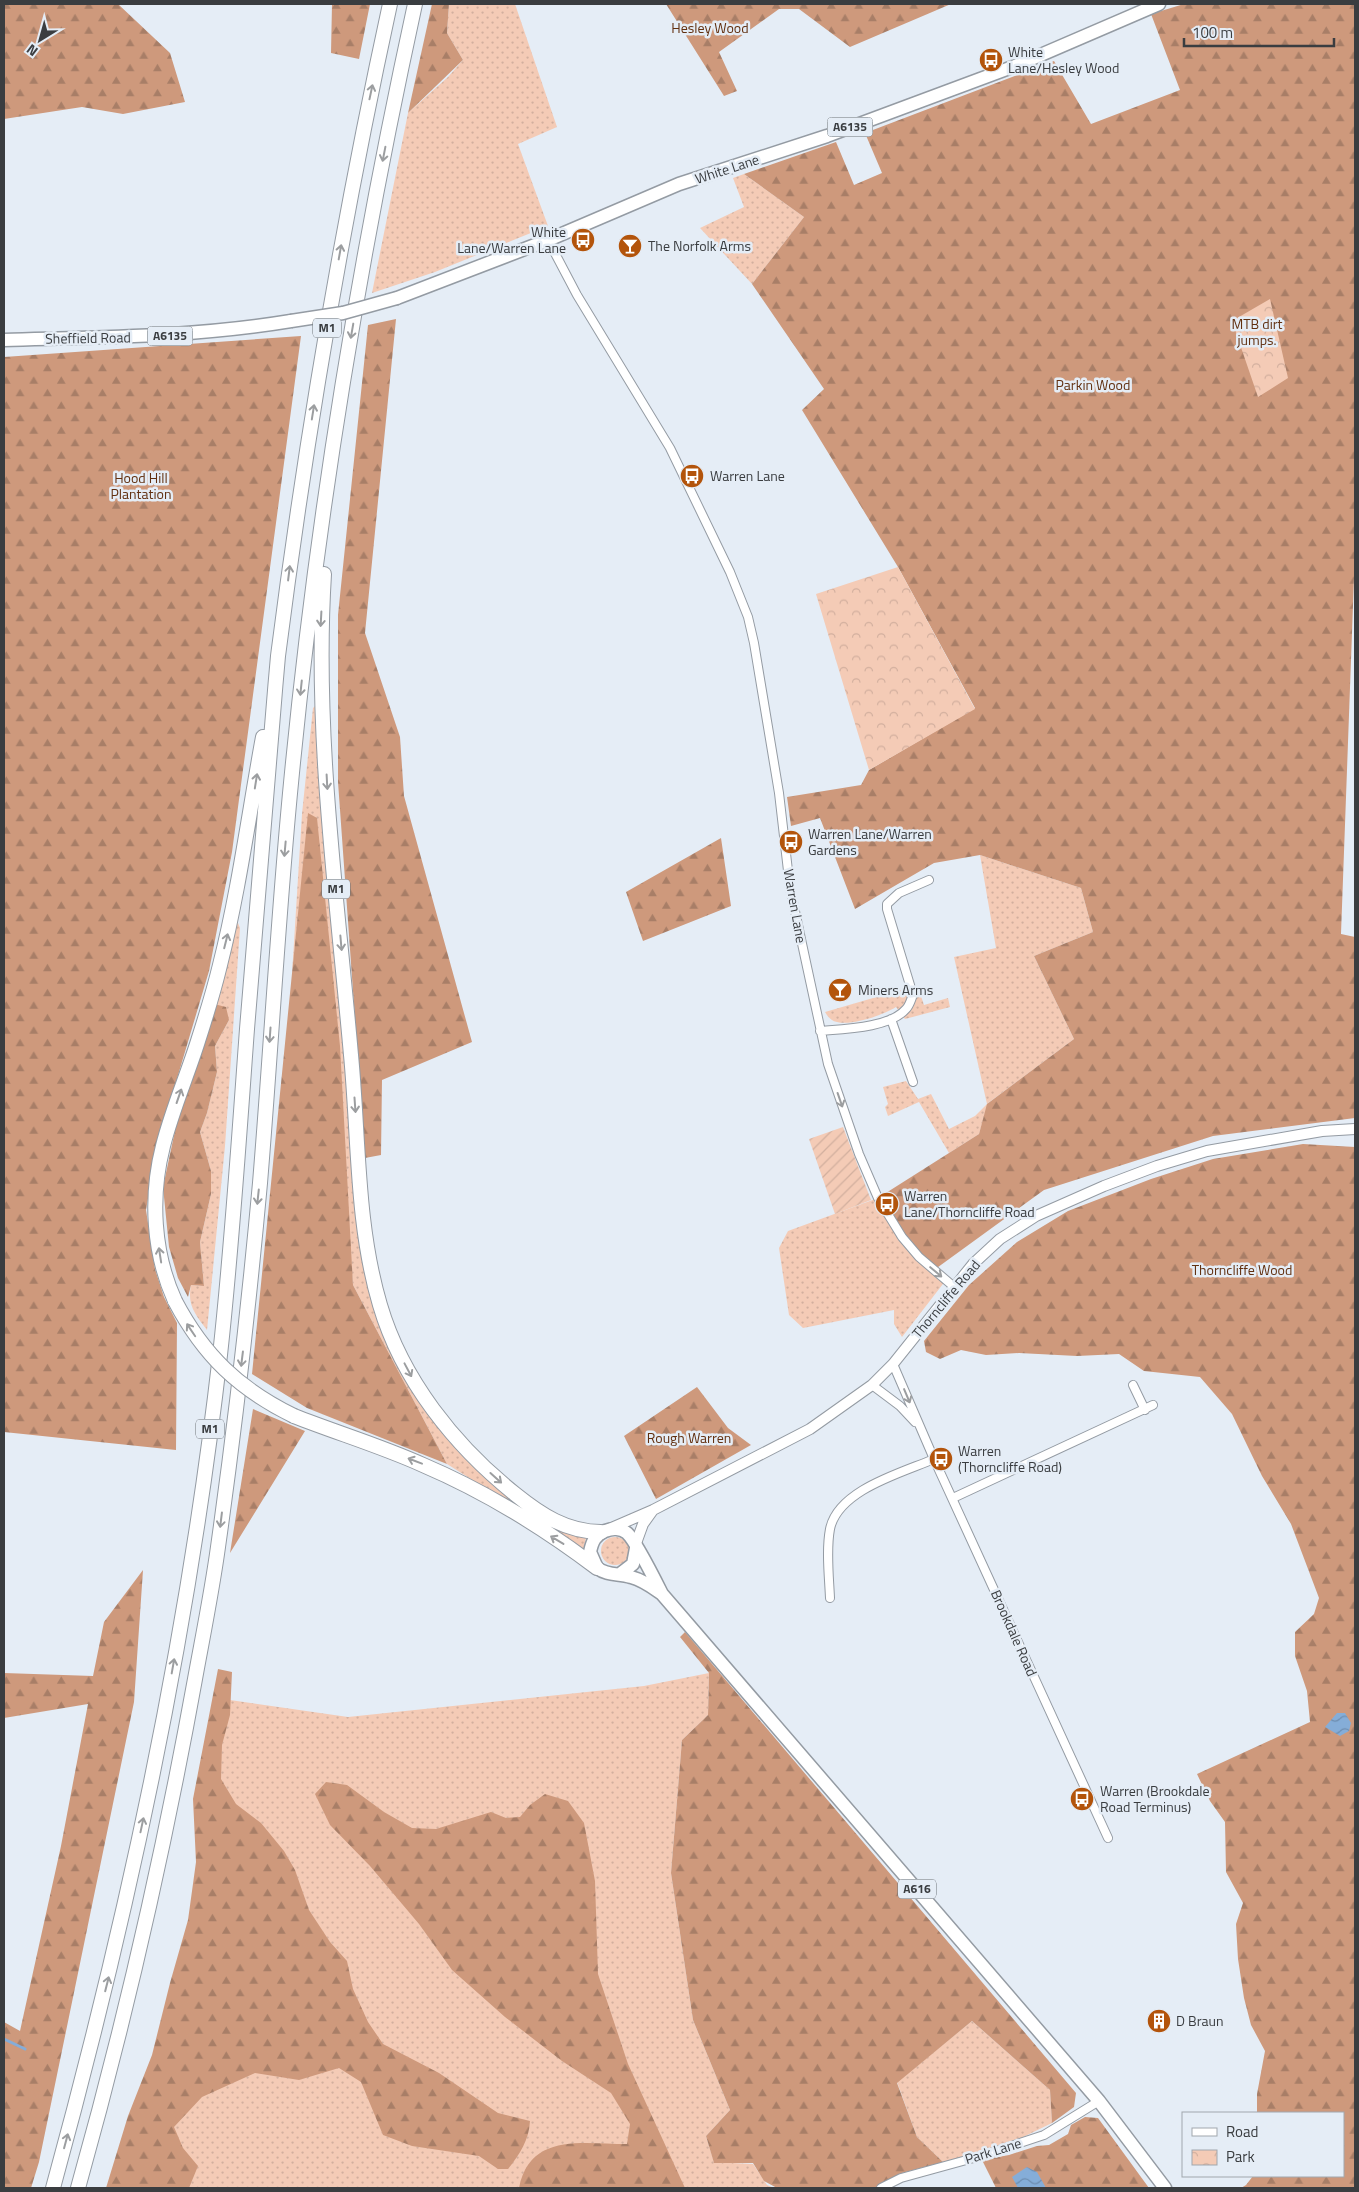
<svg xmlns="http://www.w3.org/2000/svg" width="1359" height="2192" font-family="'Titillium Web',sans-serif">
<defs>
<pattern id="grass-dots" width="8" height="8" patternUnits="userSpaceOnUse" patternTransform="scale(1.25)"><rect width="8" height="8" fill="#f4cbb6"/><path d="M2 2h.1M6 6h.1" fill="none" stroke="#d2af9e" stroke-width="1.8" stroke-linecap="round"/></pattern>
<pattern id="forest-firs" width="22" height="20" patternUnits="userSpaceOnUse" patternTransform="scale(1.25)"><rect width="22" height="20" fill="#ce997c"/><path d="M5 1l3.5 6h-7zM16 11l3.5 6h-7z" fill="#a87e67"/></pattern>
<pattern id="park-crowns" width="20" height="18" patternUnits="userSpaceOnUse" patternTransform="scale(1.25)"><rect width="20" height="18" fill="#f4cbb6"/><path d="M2 6a3 3 0 1 1 6 0M12 15a3 3 0 1 1 6 0" fill="none" stroke="#d2af9e"/></pattern>
<pattern id="garden-furrows" width="10" height="10" patternUnits="userSpaceOnUse" patternTransform="scale(1.25)"><rect width="10" height="10" fill="#f4cbb6"/><path d="M-1 1l2-2M0 10L10 0M9 11l2-2" fill="none" stroke="#d2af9e"/></pattern>
<pattern id="water-waves" width="16" height="10" patternUnits="userSpaceOnUse" patternTransform="scale(1.25)"><rect width="16" height="10" fill="#85add8"/><path d="M0 5q4-4 8 0t8 0" fill="none" stroke="#6e8eb1"/></pattern>
</defs>
<rect width="100%" height="100%" fill="#e5edf6"/>
<path fill="url(#grass-dots)" d="M 449,4 L 515,4 L 557,127 L 518,144 L 548,226 L 435,272 L 372,293 L 408,113 L 448,77 L 463,60 L 447,33 Z
M 744,174 L 804,217 L 752,284 L 700,228 L 744,207 L 733,178 Z
M 318,703 L 338,931 L 358,1235 L 371,1299 L 381,1330 L 400,1367 L 428,1413 L 462,1455 L 491,1482 L 553,1526 L 571,1535 L 586,1538 L 583,1550 L 447,1464 L 353,1285 L 309,814 L 292,974 L 302,814 L 313,708 Z
M 980,855 L 1081,888 L 1093,932 L 1034,956 L 1074,1039 L 988,1103 L 979,1134 L 949,1153 L 919,1102 L 888,1116 L 885,1107 L 888,1104 L 883,1087 L 906,1081 L 918,1099 L 931,1094 L 949,1129 L 975,1116 L 987,1104 L 954,957 L 996,948 Z
M 238,923 L 240,928 L 225,1146 L 207,1330 C 195,1314 187,1305 191,1285 L 204,1286 L 200,1242 L 211,1194 L 211,1171 L 200,1132 L 207,1113 L 217,1072 L 215,1046 L 229,1020 L 214,1004 L 234,925 Z
M 904,989 L 920,993 L 924,1005 L 948,998 L 950,1007 L 905,1019 L 896,1007 C 883,1015 852,1026 837,1022 C 831,1021 828,1017 825,1012 Z
M 878,1198 L 946,1280 L 902,1337 L 894,1324 L 894,1310 L 803,1328 L 789,1315 L 779,1248 L 788,1231 Z
M601 1551a14 14 0 1 1 28 0a14 14 0 1 1-28 0Z
M 709,1673 L 708,1715 L 682,1740 L 671,1873 L 693,2020 L 730,2110 L 706,2136 L 714,2162 L 753,2164 L 767,2185 L 774,2188 L 132,2188 L 213,1918 L 223,1699 L 348,1717 L 644,1686 Z
M 972,2021 L 1050,2090 L 1052,2123 L 1009,2144 L 943,2162 L 917,2137 L 897,2082 Z"/>
<path fill="url(#forest-firs)" d="M 4,4 L 118,4 L 170,53 L 185,102 L 123,114 L 82,107 L 4,119 Z
M 332,4 L 370,4 L 359,59 L 331,53 Z
M 432,4 L 449,4 L 447,33 L 463,60 L 408,113 Z
M 666,4 L 951,4 L 850,47 L 799,9 L 779,9 L 719,52 L 737,91 L 724,96 Z
M 1184,4 L 1355,4 L 1355,551 L 1341,934 L 1355,937 L 1355,1118 L 1213,1136 L 1044,1190 L 934,1270 L 919,1257 L 878,1198 L 979,1134 L 987,1104 L 1074,1039 L 1034,956 L 1093,932 L 1081,888 L 980,855 L 934,863 L 855,909 L 820,818 L 791,826 L 787,797 L 861,785 L 869,770 L 975,708 L 898,567 L 802,410 L 824,389 L 752,284 L 804,217 L 744,174 L 836,142 L 854,185 L 882,173 L 865,133 L 1054,61 L 1091,124 L 1180,90 L 1151,14 Z
M 396,319 L 365,633 L 400,737 L 404,796 L 472,1042 L 382,1080 L 381,1155 L 365,1158 L 338,782 L 338,615 L 368,325 Z
M 301,336 L 232,852 L 209,971 L 157,1146 L 146,1210 L 155,1269 L 164,1297 L 177,1323 L 176,1450 L 4,1432 L 4,357 Z
M 308,813 L 317,818 L 340,1046 L 353,1285 L 447,1464 L 307,1408 L 252,1374 Z
M 721,838 L 731,906 L 643,941 L 626,892 Z
M 214,1004 L 226,1007 L 229,1020 L 215,1046 L 217,1072 L 207,1113 L 200,1132 L 211,1171 L 211,1194 L 200,1242 L 204,1286 L 191,1285 L 188,1297 L 178,1278 L 169,1247 L 163,1187 L 176,1126 Z
M 1303,1144 L 1355,1147 L 1355,2188 L 1241,2188 L 1246,2185 L 1253,2176 L 1343,2176 L 1343,2113 L 1257,2113 L 1257,2094 L 1265,2051 L 1251,2025 L 1244,1998 L 1238,1959 L 1236,1924 L 1243,1903 L 1226,1872 L 1225,1822 L 1210,1801 L 1197,1774 L 1310,1722 L 1307,1691 L 1295,1656 L 1295,1632 L 1314,1614 L 1319,1598 L 1291,1524 L 1262,1476 L 1232,1414 L 1200,1377 L 1144,1371 L 1119,1354 L 1077,1356 L 1019,1353 L 986,1355 L 961,1350 L 940,1359 L 926,1352 L 924,1341 L 969,1285 L 1017,1242 L 1068,1211 L 1151,1179 L 1213,1159 Z
M 697,1387 L 728,1428 L 751,1445 L 656,1499 L 624,1436 Z
M 253,1409 L 305,1431 L 230,1553 Z
M 143,1570 L 134,1702 L 39,2162 L 31,2188 L 4,2188 L 4,2022 L 20,2031 L 61,1846 L 88,1704 L 4,1718 L 4,1673 L 93,1676 L 104,1622 Z
M 685,1632 L 1076,2093 L 1074,2107 L 1052,2123 L 1050,2090 L 972,2021 L 897,2083 L 917,2137 L 943,2162 L 902,2173 L 875,2188 L 777,2188 L 764,2181 L 753,2163 L 714,2163 L 706,2136 L 730,2110 L 693,2020 L 671,1873 L 682,1740 L 708,1715 L 709,1673 L 680,1637 Z
M 218,1669 L 232,1672 L 230,1715 L 222,1745 L 221,1779 L 236,1804 L 261,1823 L 284,1851 L 295,1870 L 309,1910 L 330,1942 L 347,1961 L 353,1989 L 368,2022 L 383,2044 L 439,2073 L 498,2113 L 530,2121 C 529,2140 520,2154 508,2169 L 498,2169 L 479,2156 L 412,2146 L 383,2135 L 361,2082 L 339,2068 L 299,2080 L 255,2073 L 202,2097 L 174,2127 L 183,2148 L 198,2166 L 189,2188 L 106,2188 L 128,2116 L 152,2055 L 170,1983 L 188,1920 L 196,1862 L 193,1799 Z
M 326,1782 L 347,1785 L 384,1812 L 412,1828 L 436,1829 L 491,1812 L 506,1818 L 520,1817 L 530,1805 L 545,1794 L 568,1801 L 584,1823 L 595,1881 L 598,1974 L 628,2064 L 685,2188 L 519,2188 C 530,2132 583,2144 627,2144 L 630,2124 L 611,2093 L 562,2061 L 505,2017 L 452,1970 L 419,1924 L 370,1866 L 330,1825 L 315,1794 Z
M 1085,2117 L 1098,2118 L 1149,2188 L 996,2188 L 982,2160 L 1009,2155 L 1037,2146 L 1049,2145 L 1068,2134 L 1071,2125 Z"/>
<path fill="url(#park-crowns)" d="M 1270,299 L 1288,378 L 1258,397 L 1232,321 Z
M 898,567 L 975,709 L 869,770 L 816,594 Z"/>
<path fill="url(#garden-furrows)" d="M 843,1127 L 871,1200 L 835,1214 L 809,1139 Z"/>
<path fill="url(#water-waves)" d="M 1337,1713 L 1345,1713 L 1351,1723 L 1349,1731 L 1340,1736 L 1325,1727 Z
M 1027,2167 L 1037,2172 L 1046,2188 L 1018,2188 L 1012,2177 Z"/>
<g fill="none" stroke-linecap="round" stroke-linejoin="round">
<path stroke="#85add8" stroke-width="3" d="M 4,2039 L 25,2049"/>
<g stroke="#949ba3" stroke-width="10">
<path id="minor" d="M 548,240 L 577,295 L 670,448 L 730,572 L 748,617 L 754,643 L 779,793 L 790,888 L 828,1064 L 859,1154 L 878,1198 L 902,1237 L 919,1257 L 953,1286
M 891,1019 L 913,1082
M 820,1031 C 843,1029 890,1028 906,1009 C 910,1005 911,999 913,995 L 887,909 L 887,904 L 899,893 L 929,880
M 893,1364 L 934,1459 L 1108,1838
M 872,1385 L 900,1406 L 915,1422
M 1133,1385 L 1145,1410
M 953,1498 L 1153,1405
M 830,1598 C 829,1576 826,1550 830,1529 C 838,1490 901,1473 934,1459
M 881,2188 L 901,2178 L 981,2156 L 1044,2135 L 1099,2101"/>
</g>
<g stroke="#949ba3" stroke-width="12">
<path id="tertiary" d="M 609,1529 L 653,1510 L 810,1429 L 872,1385 L 893,1364 L 973,1264 L 1000,1239 L 1036,1216 L 1104,1186 L 1157,1166 L 1207,1151 L 1322,1131 L 1355,1129
M 635,1546 L 643,1524 L 653,1510"/>
</g>
<g stroke="#949ba3" stroke-width="15">
<path id="primary" d="M 397,298 L 548,240 L 679,184 L 827,136 L 1015,66 L 1159,4
M 4,340 C 101,337 194,337 291,321"/>
</g>
<g stroke="#949ba3" stroke-width="15">
<path id="trunk" d="M 620,1574 L 633,1564 L 636,1548
M 662,1594 C 652,1587 643,1580 631,1577 C 618,1573 608,1576 597,1568 L 590,1552 C 592,1542 595,1535 605,1531 C 612,1528 621,1528 627,1533 C 635,1540 656,1582 662,1594 L 1099,2101 L 1165,2188"/>
</g>
<g stroke="#949ba3" stroke-width="16">
<path id="motorway" d="M 324,574 C 314,734 337,896 351,1055 C 359,1139 356,1224 380,1305 C 402,1380 455,1446 515,1494 C 541,1515 567,1532 601,1532
M 175,1301 C 153,1253 150,1197 163,1146 C 172,1110 187,1076 198,1041 C 206,1016 214,990 220,965 C 239,890 249,813 263,737
M 294,1416 C 337,1433 381,1446 423,1465 C 484,1491 544,1528 597,1568
M 53,2188 C 128,1915 188,1637 220,1355 C 232,1247 239,1138 247,1029 C 257,904 267,780 278,656 C 306,437 343,220 390,4
M 78,2188 C 125,2021 164,1850 195,1679 C 203,1635 212,1591 218,1547 C 235,1426 249,1304 260,1183 C 271,1050 278,916 291,783 C 316,522 359,261 415,4"/>
</g>
<use href="#minor" stroke="#fff" stroke-width="8"/>
<use href="#tertiary" stroke="#fff" stroke-width="10"/>
<use href="#primary" stroke="#fff" stroke-width="12"/>
<use href="#trunk" stroke="#fff" stroke-width="12"/>
<use href="#motorway" stroke="#fff" stroke-width="14"/>
<g stroke="#949ba3" stroke-width="15" stroke-linecap="butt">
<path id="primary-bridge" d="M 291,321 L 343,313 L 397,298"/>
</g>
<g stroke="#949ba3" stroke-width="16" stroke-linecap="butt">
<path id="motorway-bridge" d="M 175,1301 C 204,1356 239,1389 294,1416"/>
</g>
<use href="#primary-bridge" stroke="#fff" stroke-width="12"/>
<use href="#motorway-bridge" stroke="#fff" stroke-width="14"/>
</g>
<defs><path id="oneway-shaft" d="M-6 0H5M1.5-3L5.5 0L1.5 3" fill="none" stroke-width="1.6" stroke-linecap="round" stroke-linejoin="round" transform="scale(1.25)"/></defs>
<g stroke="#9c9ea0">
<use href="#oneway-shaft" transform="translate(371 92) rotate(-78)"/>
<use href="#oneway-shaft" transform="translate(384 154) rotate(101)"/>
<use href="#oneway-shaft" transform="translate(340 252) rotate(-80)"/>
<use href="#oneway-shaft" transform="translate(352 331) rotate(100)"/>
<use href="#oneway-shaft" transform="translate(313 412) rotate(-81)"/>
<use href="#oneway-shaft" transform="translate(289 573) rotate(-83)"/>
<use href="#oneway-shaft" transform="translate(321 619) rotate(93)"/>
<use href="#oneway-shaft" transform="translate(301 688) rotate(96)"/>
<use href="#oneway-shaft" transform="translate(256 781) rotate(-81)"/>
<use href="#oneway-shaft" transform="translate(327 782) rotate(87)"/>
<use href="#oneway-shaft" transform="translate(285 849) rotate(95)"/>
<use href="#oneway-shaft" transform="translate(226 941) rotate(-76)"/>
<use href="#oneway-shaft" transform="translate(341 943) rotate(85)"/>
<use href="#oneway-shaft" transform="translate(270 1035) rotate(94)"/>
<use href="#oneway-shaft" transform="translate(179 1096) rotate(-71)"/>
<use href="#oneway-shaft" transform="translate(840 1100) rotate(71)"/>
<use href="#oneway-shaft" transform="translate(355 1105) rotate(86)"/>
<use href="#oneway-shaft" transform="translate(258 1197) rotate(96)"/>
<use href="#oneway-shaft" transform="translate(160 1255) rotate(-99)"/>
<use href="#oneway-shaft" transform="translate(936 1272) rotate(40)"/>
<use href="#oneway-shaft" transform="translate(191 1330) rotate(-124)"/>
<use href="#oneway-shaft" transform="translate(242 1359) rotate(97)"/>
<use href="#oneway-shaft" transform="translate(408 1370) rotate(62)"/>
<use href="#oneway-shaft" transform="translate(907 1396) rotate(67)"/>
<use href="#oneway-shaft" transform="translate(415 1461) rotate(-159)"/>
<use href="#oneway-shaft" transform="translate(496 1478) rotate(42)"/>
<use href="#oneway-shaft" transform="translate(221 1520) rotate(97)"/>
<use href="#oneway-shaft" transform="translate(557 1540) rotate(-149)"/>
<use href="#oneway-shaft" transform="translate(173 1666) rotate(-80)"/>
<use href="#oneway-shaft" transform="translate(142 1825) rotate(-78)"/>
<use href="#oneway-shaft" transform="translate(107 1984) rotate(-76)"/>
<use href="#oneway-shaft" transform="translate(66 2141) rotate(-75)"/>
</g>
<defs>
<g id="bus-disc" transform="scale(1.25)"><circle r="9.5" fill="#b3540b" stroke="#e5edf6"/><path d="M-5-6H5V4H4V6H2V4H-2V6H-4V4H-5ZM-3.5-4V0h7V-4ZM-3.5 1.2v1.5H-2V1.2ZM2 1.2v1.5H3.5V1.2Z" fill="#fff"/></g>
<g id="bar-disc" transform="scale(1.25)"><circle r="9.5" fill="#b3540b" stroke="#e5edf6"/><path d="M-6-5H6L.8 .8V4.5H3.5V6h-7V4.5H-.8V.8Z" fill="#fff"/></g>
<g id="building-disc" transform="scale(1.25)"><circle r="9.5" fill="#b3540b" stroke="#e5edf6"/><path d="M-4-6H4V6H1V3H-1V6H-4ZM-2.5-4.3h1.7v1.8h-1.7ZM.8-4.3h1.7v1.8H.8ZM-2.5-1h1.7V.8h-1.7ZM.8-1h1.7V.8H.8Z" fill="#fff"/></g>
</defs>
<g fill-rule="evenodd">
<use href="#bus-disc" x="991" y="60"/>
<use href="#bus-disc" x="583" y="240"/>
<use href="#bar-disc" x="630" y="246"/>
<use href="#bus-disc" x="692" y="476"/>
<use href="#bus-disc" x="791" y="842"/>
<use href="#bar-disc" x="840" y="990"/>
<use href="#bus-disc" x="887" y="1204"/>
<use href="#bus-disc" x="941" y="1459"/>
<use href="#bus-disc" x="1082" y="1799"/>
<use href="#building-disc" x="1159" y="2021"/>
</g>
<g text-anchor="middle" stroke-width="5" stroke-linejoin="round" paint-order="stroke">
<g fill="#e5edf6" stroke="#6d7277" stroke-width="1">
<rect x="827.5" y="117.5" width="45" height="19" rx="4"/>
<rect x="313" y="318.5" width="28" height="19" rx="4"/>
<rect x="147.5" y="326.5" width="45" height="19" rx="4"/>
<rect x="322" y="879.5" width="28" height="19" rx="4"/>
<rect x="196" y="1419.5" width="28" height="19" rx="4"/>
<rect x="898" y="1879.5" width="38" height="19" rx="4"/>
</g>
<g font-size="12" font-weight="bold" fill="#3a3d40">
<text x="850" y="131">A6135</text>
<text x="327" y="332">M1</text>
<text x="170" y="340">A6135</text>
<text x="336" y="893">M1</text>
<text x="210" y="1433">M1</text>
<text x="917" y="1893">A616</text>
</g>
<g font-size="14" fill="#612f0f" stroke="#e5edf6">
<text x="710" y="33">Hesley Wood</text>
<text x="1257" y="329">MTB dirt<tspan x="1257" dy="16">jumps.</tspan></text>
<text x="1093" y="390">Parkin Wood</text>
<text x="141" y="483">Hood Hill<tspan x="141" dy="16">Plantation</tspan></text>
<text x="1242" y="1275">Thorncliffe Wood</text>
<text x="689" y="1443">Rough Warren</text>
</g>
<g font-size="14" fill="#3a3d40" stroke="#e5edf6" text-anchor="start">
<text x="1008" y="57">White<tspan x="1008" dy="16">Lane/Hesley Wood</tspan></text>
<text x="566" y="237" text-anchor="end">White<tspan x="566" dy="16">Lane/Warren Lane</tspan></text>
<text x="648" y="251">The Norfolk Arms</text>
<text x="710" y="481">Warren Lane</text>
<text x="808" y="839">Warren Lane/Warren<tspan x="808" dy="16">Gardens</tspan></text>
<text x="858" y="995">Miners Arms</text>
<text x="904" y="1201">Warren<tspan x="904" dy="16">Lane/Thorncliffe Road</tspan></text>
<text x="958" y="1456">Warren<tspan x="958" dy="16">(Thorncliffe Road)</tspan></text>
<text x="1100" y="1796">Warren (Brookdale<tspan x="1100" dy="16">Road Terminus)</tspan></text>
<text x="1176" y="2026">D Braun</text>
</g>
<g font-size="14" fill="#3a3d40" stroke="#e5edf6">
<text transform="translate(727 169) rotate(-18)" y="5">White Lane</text>
<text transform="translate(88 338) rotate(-1)" y="5">Sheffield Road</text>
<text transform="translate(795 906) rotate(80)" y="5">Warren Lane</text>
<text transform="translate(946 1299) rotate(-50)" y="5">Thorncliffe Road</text>
<text transform="translate(1014 1633) rotate(66)" y="5">Brookdale Road</text>
<text transform="translate(993 2151) rotate(-17)" y="5">Park Lane</text>
</g>
</g>
<rect width="1359" height="2192" fill="none" stroke="#3a3d40" stroke-width="10"/>
<rect x="1182" y="2112" width="162" height="65" fill="#e5edf6" stroke="#a1a7ad"/>
<rect x="1192" y="2128" width="25" height="8" fill="#ffffff" stroke="#a1a7ad"/>
<text x="1226" y="2137" font-size="15" fill="#3a3d40">Road</text>
<rect x="1192" y="2150" width="25" height="15" fill="url(#park-crowns)" stroke="#a1a7ad"/>
<text x="1226" y="2162" font-size="15" fill="#3a3d40">Park</text>
<g transform="translate(40 40) rotate(217)" stroke="#e5edf6" stroke-width="4" paint-order="stroke">
<path d="M0-4L9 19L0 12L-9 19Z" fill="#3a3d40"/>
<text y="-8" font-size="14" font-weight="bold" text-anchor="middle" fill="#3a3d40">N</text>
</g>
<path d="M1184 38v8h150v-8" fill="none" stroke="#3a3d40" stroke-width="2.5"/>
<text x="1192" y="38" font-size="15" fill="#3a3d40" stroke="#e5edf6" stroke-width="4" paint-order="stroke">100 m</text>
</svg>
